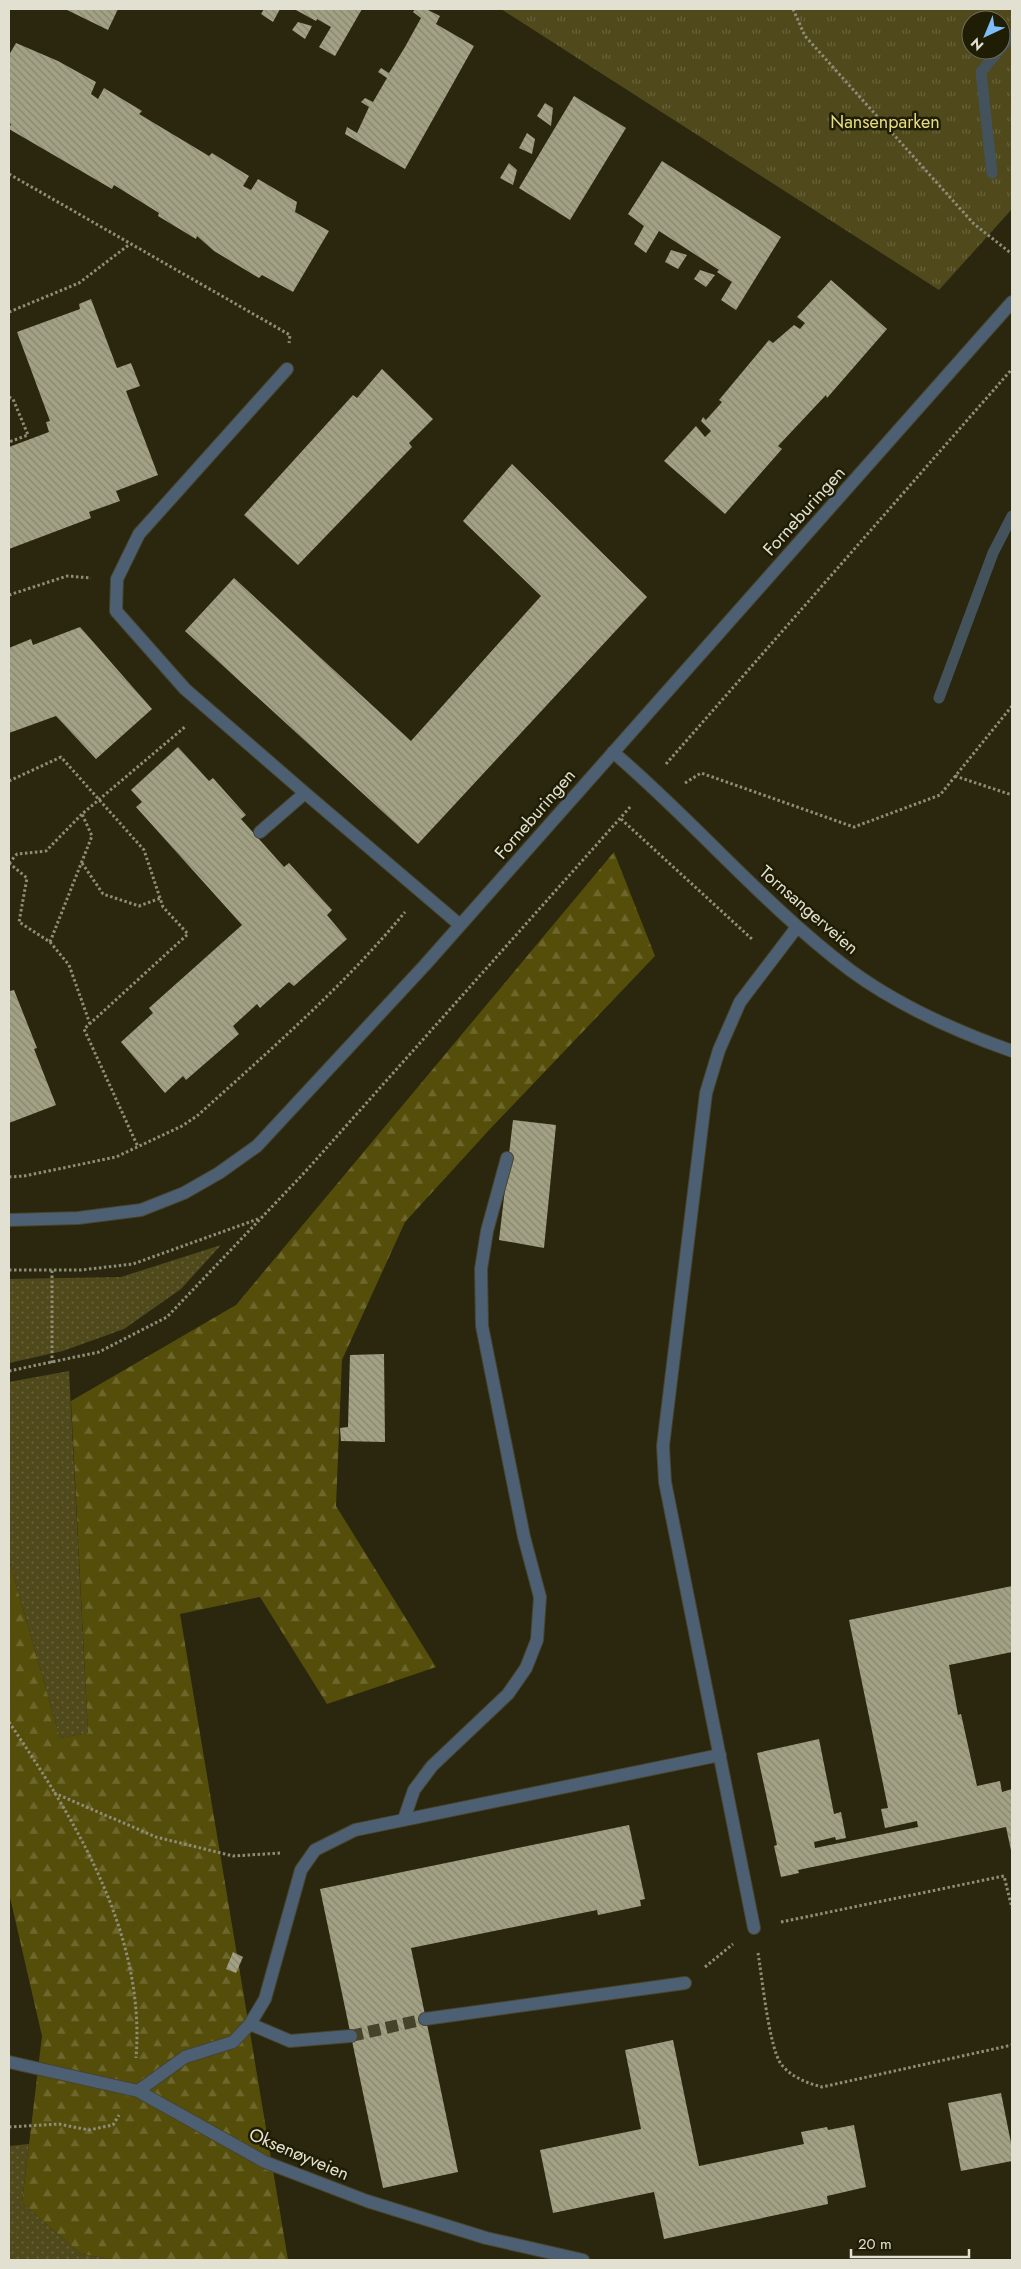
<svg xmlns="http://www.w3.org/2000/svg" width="1021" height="2269" font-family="Jost,sans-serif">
<defs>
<pattern id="grass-dots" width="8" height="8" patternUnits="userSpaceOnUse" patternTransform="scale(1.25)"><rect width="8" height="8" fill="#4f491c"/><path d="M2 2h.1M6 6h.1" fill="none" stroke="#68633c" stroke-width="1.8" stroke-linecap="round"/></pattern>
<pattern id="forest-firs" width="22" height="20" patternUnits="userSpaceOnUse" patternTransform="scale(1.25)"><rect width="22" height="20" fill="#554e0a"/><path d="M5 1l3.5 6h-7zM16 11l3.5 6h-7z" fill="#6d672d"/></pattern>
<pattern id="park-tufts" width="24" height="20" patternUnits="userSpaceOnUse" patternTransform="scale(1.25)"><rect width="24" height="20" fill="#4f491c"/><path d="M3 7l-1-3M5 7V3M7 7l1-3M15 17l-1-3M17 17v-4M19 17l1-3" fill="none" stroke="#68633c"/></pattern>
<pattern id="building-back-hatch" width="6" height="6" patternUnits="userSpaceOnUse" patternTransform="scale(1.25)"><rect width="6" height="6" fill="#a3a184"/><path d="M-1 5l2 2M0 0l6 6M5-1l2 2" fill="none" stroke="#86856f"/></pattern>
</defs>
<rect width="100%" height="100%" fill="#2a270e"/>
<path fill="url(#grass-dots)" d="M 221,1245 L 181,1289 L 124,1329 L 63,1351 L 9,1363 L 9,1279 L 121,1277 Z
M 69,1371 L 88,1733 L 60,1738 L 9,1560 L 9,1382 Z
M 29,2144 L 22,2203 L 81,2254 L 118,2260 L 9,2260 L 9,2146 Z"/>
<path fill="url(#forest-firs)" d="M 614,852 L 655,956 L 490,1129 L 405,1222 L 342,1360 L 336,1506 L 436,1667 L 327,1704 L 260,1597 L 180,1614 L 288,2260 L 118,2260 L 81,2254 L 22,2203 L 42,2036 L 9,1893 L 9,1560 L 60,1738 L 88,1733 L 71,1401 L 236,1305 Z"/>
<path fill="url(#park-tufts)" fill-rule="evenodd" d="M 501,9 L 1012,9 L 1012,209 L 939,290 ZM 971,20 L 1001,20 L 1001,50 L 971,50 Z"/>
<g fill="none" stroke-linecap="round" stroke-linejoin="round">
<path stroke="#44525b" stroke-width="11" d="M 1001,48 L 1012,35
M 992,173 L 981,72 L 999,50
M 939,698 L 993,553 L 1012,516"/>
</g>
<path fill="url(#building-back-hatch)" d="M 65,9 L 118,9 L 108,30 Z
M 264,9 L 280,9 L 273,22 L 261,14 Z
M 294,9 L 362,9 L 335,56 L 319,47 L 331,27 L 317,19 L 316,21 Z
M 415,9 L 426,9 L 440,16 L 436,24 L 474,46 L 405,169 L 345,134 L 347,127 L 357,133 L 369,107 L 361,102 L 365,98 L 373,102 L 387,78 L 378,72 L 381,68 L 389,73 L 405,47 L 421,18 L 413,12 Z
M 298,22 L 312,26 L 305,39 L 292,30 Z
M 16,43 L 58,61 L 96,82 L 91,94 L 98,99 L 104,88 L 142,111 L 139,114 L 209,156 L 212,153 L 249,176 L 243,186 L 251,190 L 258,179 L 297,202 L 295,212 L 329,231 L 293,292 L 262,275 L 259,278 L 214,251 L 197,236 L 196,239 L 158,216 L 159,213 L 114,185 L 112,189 L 9,129 L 11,124 L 9,123 L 9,55 Z
M 574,96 L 626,128 L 570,220 L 519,188 Z
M 545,103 L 553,108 L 551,126 L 537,116 Z
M 527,133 L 535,139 L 532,154 L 519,148 Z
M 662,161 L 781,237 L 736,310 L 721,300 L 732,282 L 717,272 L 719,270 L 659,231 L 646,253 L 634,244 L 644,226 L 628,214 Z
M 509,163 L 517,170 L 513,185 L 500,178 Z
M 671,250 L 687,255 L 678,269 L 665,262 Z
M 700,270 L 715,275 L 706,287 L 694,279 Z
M 831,280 L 887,329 L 827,398 L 826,395 L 778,446 L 782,449 L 725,514 L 664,461 L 696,426 L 705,437 L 711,431 L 701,421 L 703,417 L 706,420 L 722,402 L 719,400 L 769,340 L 773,343 L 794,325 L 800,329 L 805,323 L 797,317 Z
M 91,299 L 117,368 L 131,363 L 140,386 L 126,391 L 158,475 L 116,491 L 120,501 L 89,512 L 91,518 L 9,549 L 9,447 L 49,432 L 46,422 L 50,421 L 17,332 L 80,309 L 79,304 Z
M 382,369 L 433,419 L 409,443 L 412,447 L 298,565 L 244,515 L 353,395 L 357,398 Z
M 512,464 L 647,597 L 418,844 L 185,631 L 234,578 L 411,741 L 541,596 L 463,521 Z
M 80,627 L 152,709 L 96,759 L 56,716 L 9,733 L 9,648 L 31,639 L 33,645 Z
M 178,747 L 209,781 L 213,778 L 246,815 L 241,819 L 284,867 L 289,863 L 332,910 L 327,915 L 347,939 L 294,986 L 289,982 L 260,1008 L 257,1004 L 233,1026 L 239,1034 L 186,1080 L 183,1076 L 165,1093 L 121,1042 L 153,1013 L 149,1008 L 242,925 L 136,807 L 142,802 L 131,790 Z
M 9,988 L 10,991 L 14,990 L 37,1048 L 34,1049 L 56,1105 L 9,1123 Z
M 513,1120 L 556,1125 L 544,1248 L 499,1240 Z
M 384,1354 L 385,1442 L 341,1441 L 340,1428 L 348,1427 L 350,1355 Z
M 1012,1586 L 1012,1652 L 949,1665 L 958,1715 L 961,1714 L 977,1786 L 1000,1781 L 1002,1792 L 1012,1789 L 1012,1855 L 1006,1827 L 798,1870 L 799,1873 L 781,1877 L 774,1846 L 777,1845 L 757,1753 L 819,1739 L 834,1814 L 841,1812 L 846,1838 L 836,1840 L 835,1837 L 814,1842 L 815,1848 L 918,1827 L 917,1821 L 885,1828 L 881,1809 L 888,1808 L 849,1620 Z
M 629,1825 L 645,1899 L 640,1900 L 641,1906 L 598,1915 L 597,1910 L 411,1948 L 458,2172 L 383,2188 L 320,1889 Z
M 233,1952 L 243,1957 L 236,1973 L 226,1969 Z
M 673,2040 L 699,2166 L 804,2144 L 801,2132 L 827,2127 L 828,2130 L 854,2125 L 866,2187 L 827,2196 L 828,2204 L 664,2239 L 654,2192 L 553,2213 L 540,2150 L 641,2129 L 625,2050 Z
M 1001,2093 L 1012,2148 L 1012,2161 L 961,2171 L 948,2103 Z"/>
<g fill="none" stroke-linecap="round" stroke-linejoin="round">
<path stroke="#46432b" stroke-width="12" stroke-dasharray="12 6" stroke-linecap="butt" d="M 351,2036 L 425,2019"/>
<g stroke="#47452d" stroke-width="14">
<path id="minor" d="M 287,369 L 139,534 L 117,579 L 116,611 L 185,689 L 305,793
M 613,752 C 695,822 764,905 850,970 C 899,1006 955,1031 1012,1051
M 260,832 L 305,793 L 460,925
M 9,1220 L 78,1218 L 141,1210 L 184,1193 L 219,1173 L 257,1146 L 425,965 L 1012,302
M 404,1819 L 414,1790 L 432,1766 L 508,1694 L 526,1668 L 537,1640 L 540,1597 L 524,1537 L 482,1326 L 481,1269 L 487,1231 L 507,1158
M 754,1928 L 665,1482 L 663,1446 L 706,1093 L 719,1050 L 740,1002 L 797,927
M 425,2019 L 685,1983
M 250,2024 L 290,2041 L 351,2036
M 9,2062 L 138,2091 L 265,2162 L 367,2201 L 486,2238 L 583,2260
M 138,2091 L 185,2057 L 233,2042 L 250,2024 L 265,1999 L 301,1870 L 315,1850 L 355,1830 L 720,1755"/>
</g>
<path stroke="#8f8d79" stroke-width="3" stroke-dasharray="2.5 2.5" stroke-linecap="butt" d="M 793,9 L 805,36 L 974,224 L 1012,254
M 9,174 L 290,335 L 289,343
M 9,312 L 79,283 L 130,244
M 9,397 L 13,399 L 28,435 L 9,442
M 9,595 L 67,576 L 91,578
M 666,764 L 1012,369
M 955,776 L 1012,795
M 9,781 L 61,757 L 144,850 L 163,907 L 188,934 L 84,1029 L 138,1147
M 685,783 L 701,773 L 854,827 L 940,795 L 1012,706
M 621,819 L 753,940
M 9,863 L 27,878 L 19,922 L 50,942 L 69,965 L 90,1024
M 9,863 L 17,854 L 46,851 L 82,814
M 82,863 L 103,894 L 139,906 L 161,898
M 50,942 L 92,836 L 82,814 L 186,726
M 9,1177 L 24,1176 L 116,1157 L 182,1126 L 197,1116 C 269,1051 343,987 405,912
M 9,1270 L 81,1270 L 133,1264 L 258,1219
M 52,1363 L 52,1270
M 9,1371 L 99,1352 L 167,1317 L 305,1172 L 631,806
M 9,1722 C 75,1820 146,1934 136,2058
M 54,1793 L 156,1837 L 233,1856 L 281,1853
M 781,1922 L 1004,1876 L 1012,1908
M 758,1953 C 762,1977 769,2047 781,2064 C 791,2077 807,2083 822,2087 L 1012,2045
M 705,1967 L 733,1944
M 9,2127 L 59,2124 L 89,2130 L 113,2125 L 119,2115"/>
<use href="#minor" stroke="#4d5f72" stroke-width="12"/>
</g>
<g text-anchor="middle" stroke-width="5" stroke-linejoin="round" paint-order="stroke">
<g font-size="18" fill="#e6dc81" stroke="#201d05">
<text x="885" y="128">Nansenparken</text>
</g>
<g font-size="18" fill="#e2e1d1" stroke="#201d05">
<text transform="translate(804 511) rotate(-48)" y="6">Forneburingen</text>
<text transform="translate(535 814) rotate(-49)" y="6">Forneburingen</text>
<text transform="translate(809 910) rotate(41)" y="6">Tornsangerveien</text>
<text transform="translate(299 2154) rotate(23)" y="6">Oksenøyveien</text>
</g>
</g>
<rect width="1021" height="2269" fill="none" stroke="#e2e1d1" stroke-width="20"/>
<g transform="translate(986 35) rotate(224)"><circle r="24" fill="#201d05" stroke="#6e6b57"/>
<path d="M0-4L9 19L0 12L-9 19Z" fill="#7fbdfa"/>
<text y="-8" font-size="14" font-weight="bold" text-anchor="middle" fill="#e2e1d1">N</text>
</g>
<path d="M851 2249v8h118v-8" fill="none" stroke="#e2e1d1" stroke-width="2.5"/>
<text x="858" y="2249" font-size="15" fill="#e2e1d1" stroke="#201d05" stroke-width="4" paint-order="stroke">20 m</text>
</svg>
